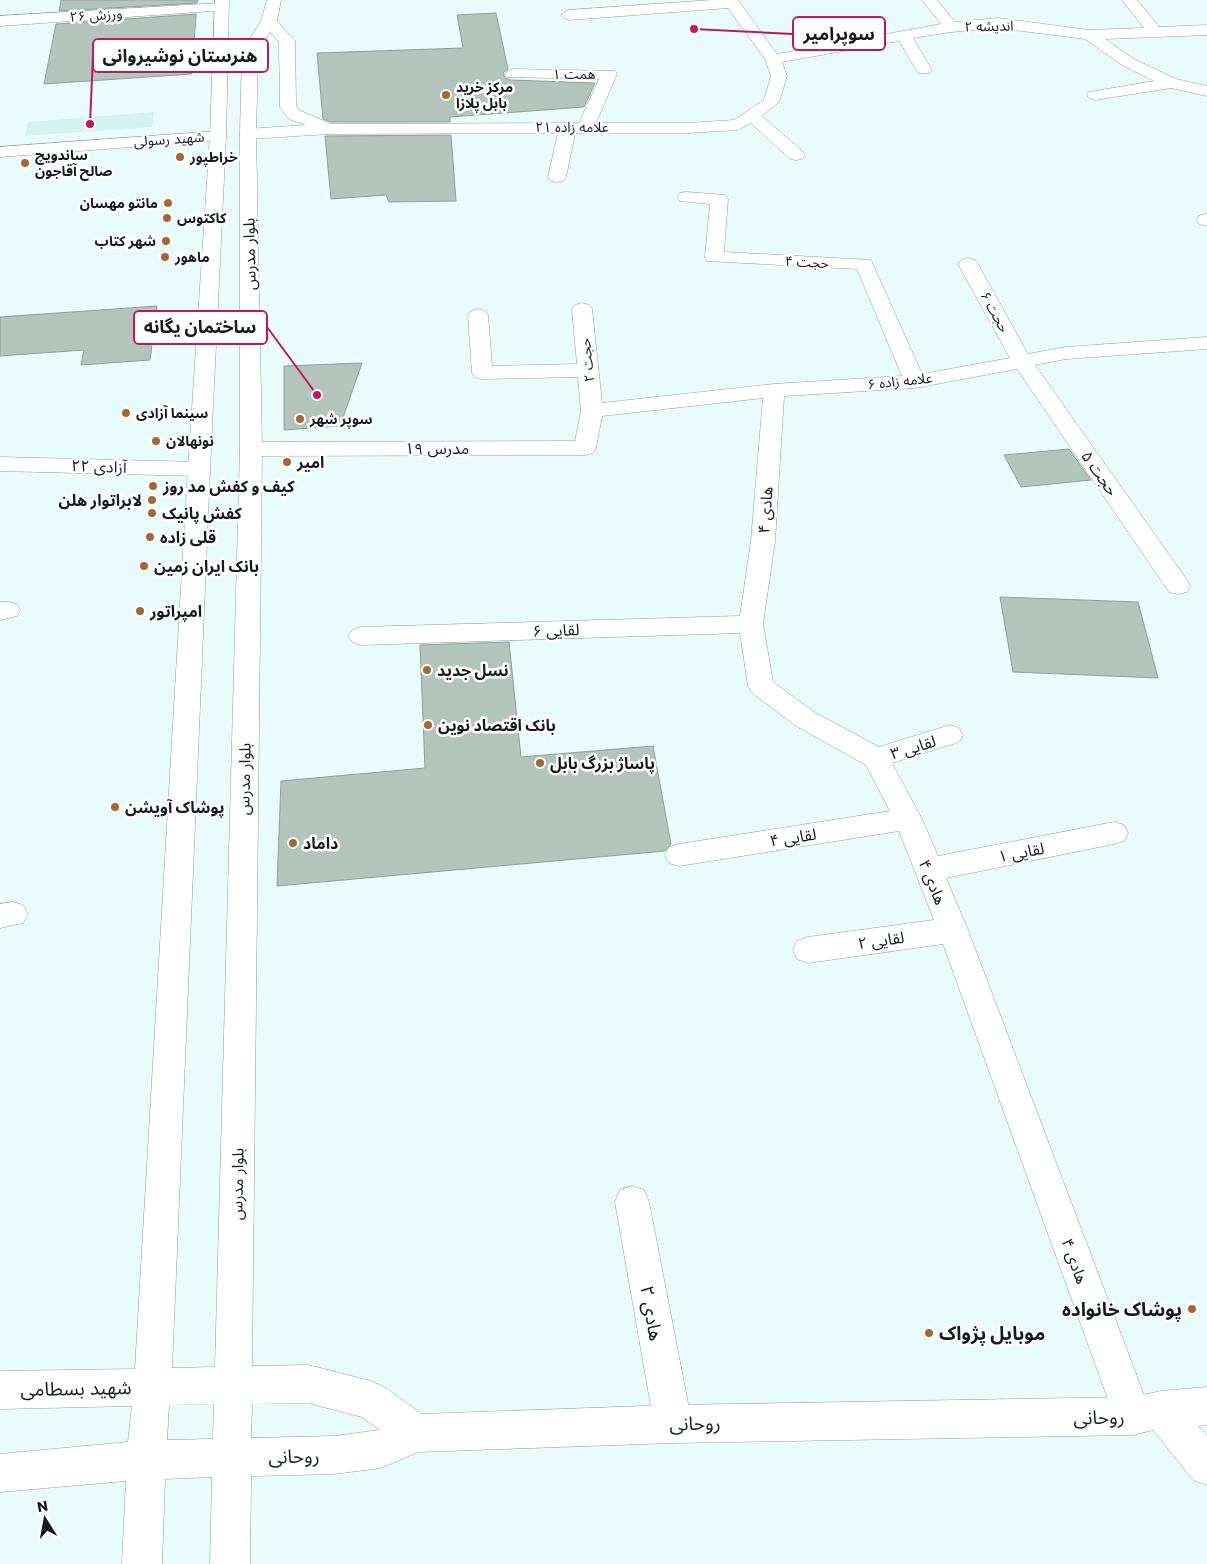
<svg xmlns="http://www.w3.org/2000/svg" width="1207" height="1564" font-family="Poppins,'Noto Sans Arabic',sans-serif">
<rect width="100%" height="100%" fill="#e8fcfc"/>
<path fill="#d5f2f2" d="M 154,112 L 152,127 L 25,136 L 28,122 Z"/>
<path fill="#b3c4bd" stroke="#8fa098" d="M 61,0 L 198,0 L 197,3 L 59,11 Z
M 496,13 L 508,69 L 503,73 L 505,78 L 510,80 L 595,83 L 584,107 L 450,117 L 450,122 L 331,122 L 323,119 L 317,53 L 463,48 L 457,15 Z
M 196,14 L 192,74 L 44,84 L 56,24 Z
M 451,135 L 456,201 L 389,202 L 386,195 L 331,199 L 325,136 Z
M 157,306 L 150,360 L 81,365 L 84,350 L 0,356 L 0,317 Z
M 362,363 L 340,426 L 284,430 L 284,366 Z
M 1069,449 L 1091,480 L 1021,487 L 1004,455 Z
M 1000,597 L 1138,602 L 1158,678 L 1013,672 Z
M 509,642 L 521,757 L 653,746 L 671,844 L 665,851 L 277,886 L 281,781 L 425,768 L 420,645 Z"/>
<g fill="none" stroke-linecap="round" stroke-linejoin="round">
<g stroke="#899c9c" stroke-width="1">
<path id="minor" d="M 712,0 L 738,0 L 777,54 L 941,24 L 922,0 L 937,0 L 955,22 L 998,18 L 1089,30 L 1144,28 L 1122,0 L 1137,0 L 1159,27 L 1207,25 L 1207,35 L 1105,39 L 1134,59 L 1176,79 L 1207,86 L 1207,96 L 1171,88 L 1095,100 L 1089,98 L 1087,95 L 1089,92 L 1154,81 L 1122,65 L 1085,39 L 998,28 L 951,32 L 913,38 L 932,70 L 930,73 L 918,73 L 899,41 L 782,62 L 787,76 L 779,102 L 762,116 L 802,151 L 805,155 L 802,159 L 796,160 L 790,159 L 751,123 L 738,130 L 688,133 L 575,133 L 566,177 L 563,181 L 557,182 L 551,181 L 548,177 L 558,133 L 329,134 L 248,139 L 242,138 L 240,134 L 242,130 L 248,129 L 306,125 L 289,119 L 280,107 L 279,42 L 261,21 L 264,18 L 274,18 L 295,41 L 296,106 L 301,111 L 331,124 L 579,123 L 599,79 L 507,77 L 505,74 L 507,71 L 513,69 L 615,71 L 617,74 L 596,123 L 688,123 L 734,120 L 764,100 L 771,76 L 765,59 L 728,8 L 569,20 L 564,18 L 561,15 L 564,12 L 569,10 Z
M 221,3 L 226,4 L 228,7 L 226,10 L 0,26 L 0,16 Z
M 218,131 L 224,132 L 226,136 L 224,140 L 0,157 L 0,147 Z
M 686,192 L 725,195 L 728,199 L 724,252 L 871,260 L 922,374 L 1010,358 L 958,264 L 961,260 L 968,258 L 975,260 L 978,264 L 1028,354 L 1066,347 L 1207,337 L 1207,349 L 1066,359 L 1035,365 L 1187,580 L 1190,586 L 1187,592 L 1178,594 L 1169,592 L 1017,369 L 915,388 L 784,396 L 775,541 L 763,624 L 773,682 L 814,712 L 879,747 L 950,725 L 959,728 L 963,735 L 959,742 L 892,763 L 922,819 L 938,856 L 1114,822 L 1124,825 L 1128,833 L 1124,841 L 1114,844 L 946,878 L 968,930 L 1152,1416 L 1146,1429 L 1133,1435 L 1120,1429 L 1114,1416 L 943,944 L 808,963 L 797,959 L 793,950 L 797,941 L 808,937 L 934,920 L 899,831 L 679,866 L 669,863 L 665,855 L 669,847 L 679,844 L 890,811 L 866,765 L 796,726 L 752,693 L 748,686 L 740,633 L 361,645 L 352,642 L 348,636 L 352,630 L 361,627 L 740,616 L 751,541 L 763,398 L 602,416 L 596,448 L 593,453 L 585,455 L 251,456 L 243,454 L 240,449 L 243,444 L 251,442 L 575,441 L 581,411 L 578,377 L 482,379 L 475,377 L 472,373 L 468,315 L 471,311 L 478,309 L 485,311 L 488,315 L 492,366 L 577,364 L 572,309 L 575,305 L 582,303 L 589,305 L 592,309 L 602,403 L 774,384 L 902,376 L 857,269 L 707,261 L 705,257 L 710,204 L 680,201 L 677,197 L 680,193 Z
M 1205,214 L 1207,214 L 1207,226 L 1199,224 L 1196,220 L 1199,216 Z
M 0,457 L 199,462 L 207,464 L 210,469 L 207,474 L 199,476 L 0,471 Z
M 0,602 L 8,602 L 17,604 L 20,610 L 17,616 L 0,620 Z
M 13,902 L 23,905 L 28,914 L 23,923 L 0,928 L 0,904 Z
M 632,1186 L 644,1190 L 649,1202 L 692,1424 L 686,1437 L 673,1443 L 660,1437 L 654,1424 L 615,1202 L 620,1190 Z"/>
</g>
<g stroke="#899c9c" stroke-width="1">
<path id="major" d="M 215,0 L 229,0 L 226,136 L 210,469 L 172,1368 L 215,1367 L 240,449 L 240,134 L 242,51 L 261,21 L 267,0 L 281,0 L 277,21 L 258,51 L 256,134 L 262,449 L 252,1366 L 308,1365 L 371,1381 L 384,1387 L 422,1414 L 673,1405 L 1133,1397 L 1161,1391 L 1207,1387 L 1207,1425 L 1198,1426 L 1207,1436 L 1207,1485 L 1193,1480 L 1153,1430 L 1133,1435 L 673,1443 L 418,1452 L 381,1468 L 334,1474 L 251,1476 L 250,1564 L 210,1564 L 212,1477 L 165,1479 L 162,1564 L 122,1564 L 126,1481 L 0,1492 L 0,1454 L 128,1442 L 132,1406 L 0,1409 L 0,1371 L 135,1369 L 188,469 L 210,136 ZM 308,1403 L 362,1417 L 380,1430 L 334,1436 L 251,1438 L 252,1404 ZM 214,1404 L 213,1439 L 167,1440 L 169,1405 Z"/>
</g>
<use href="#minor" fill="#fff" fill-rule="evenodd"/>
<use href="#major" fill="#fff" fill-rule="evenodd"/>
</g>
<g fill="#a86632" stroke="#fff" stroke-width="2">
<circle cx="446" cy="95" r="5"/>
<circle cx="180" cy="157" r="5"/>
<circle cx="25" cy="163" r="5"/>
<circle cx="168" cy="203" r="5"/>
<circle cx="167" cy="218" r="5"/>
<circle cx="166" cy="241" r="5"/>
<circle cx="165" cy="257" r="5"/>
<circle cx="126" cy="413" r="5"/>
<circle cx="300" cy="419" r="5"/>
<circle cx="156" cy="441" r="5"/>
<circle cx="287" cy="462" r="5"/>
<circle cx="153" cy="486" r="5"/>
<circle cx="152" cy="500" r="5"/>
<circle cx="152" cy="513" r="5"/>
<circle cx="150" cy="537" r="5"/>
<circle cx="144" cy="566" r="5"/>
<circle cx="140" cy="611" r="5"/>
<circle cx="427" cy="670" r="5"/>
<circle cx="428" cy="725" r="5"/>
<circle cx="540" cy="763" r="5"/>
<circle cx="115" cy="807" r="5"/>
<circle cx="293" cy="843" r="5"/>
<circle cx="1192" cy="1309" r="5"/>
<circle cx="929" cy="1333" r="5"/>
</g>
<g text-anchor="middle" stroke-width="5" stroke-linejoin="round" paint-order="stroke">
<g font-size="14" fill="#141b1b" stroke="#fff">
<text transform="translate(96 15) rotate(-4)" y="5">ورزش ۲۶</text>
<text transform="translate(989 26) rotate(-1)" y="5">اندیشه ۲</text>
<text x="574" y="79">همت ۱</text>
<text x="572" y="132">علامه زاده ۲۱</text>
<text transform="translate(169 139) rotate(-4)" y="5">شهید رسولی</text>
<text transform="translate(807 262) rotate(3)" y="5">حجت ۴</text>
<text transform="translate(995 312) rotate(61)" y="5">حجت ۶</text>
<text transform="translate(587 360) rotate(-96)" y="5">حجت ۲</text>
<text transform="translate(900 381) rotate(-6)" y="5">علامه زاده ۶</text>
</g>
<g font-size="14" font-weight="bold" fill="#141b1b" stroke="#fff" text-anchor="start">
<text x="456" y="92">مرکز خرید<tspan x="456" dy="16">بابل پلازا</tspan></text>
<text x="35" y="160">ساندویچ<tspan x="35" dy="16">صالح آقاجون</tspan></text>
<text x="190" y="162">خراطپور</text>
<text x="158" y="208" text-anchor="end">مانتو مهسان</text>
<text x="177" y="223">کاکتوس</text>
<text x="156" y="246" text-anchor="end">شهر کتاب</text>
<text x="175" y="262">ماهور</text>
<text x="136" y="418">سینما آزادی</text>
<text x="310" y="424">سوپر شهر</text>
<text x="166" y="446">نونهالان</text>
</g>
<g font-size="16" fill="#141b1b" stroke="#fff">
<text transform="translate(249 254) rotate(-91)" y="6">بلوار مدرس</text>
<text x="437" y="454">مدرس ۱۹</text>
<text transform="translate(99 466) rotate(2)" y="6">آزادی ٢٢</text>
<text transform="translate(1100 473) rotate(55)" y="6">حجت ۵</text>
<text transform="translate(765 510) rotate(-86)" y="6">هادی ۴</text>
<text transform="translate(556 630) rotate(-2)" y="6">لقایی ۶</text>
<text transform="translate(913 747) rotate(-17)" y="6">لقایی ۳</text>
<text transform="translate(244 779) rotate(-89)" y="6">بلوار مدرس</text>
<text transform="translate(793 837) rotate(-9)" y="6">لقایی ۴</text>
<text transform="translate(1021 852) rotate(-11)" y="6">لقایی ۱</text>
<text transform="translate(933 882) rotate(68)" y="6">هادی ۴</text>
<text transform="translate(881 940) rotate(-8)" y="6">لقایی ۲</text>
<text transform="translate(237 1184) rotate(-89)" y="6">بلوار مدرس</text>
<text transform="translate(1075 1261) rotate(70)" y="6">هادی ۴</text>
</g>
<g font-size="16" font-weight="bold" fill="#141b1b" stroke="#fff" text-anchor="start">
<text x="297" y="468">امیر</text>
<text x="163" y="492">کیف و کفش مد روز</text>
<text x="142" y="506" text-anchor="end">لابراتوار هلن</text>
<text x="162" y="519">کفش پانیک</text>
<text x="160" y="543">قلی زاده</text>
<text x="154" y="572">بانک ایران زمین</text>
<text x="150" y="617">امپراتور</text>
<text x="437" y="676">نسل جدید</text>
<text x="438" y="731">بانک اقتصاد نوین</text>
<text x="550" y="769">پاساژ بزرگ بابل</text>
<text x="125" y="813">پوشاک آویشن</text>
<text x="303" y="849">داماد</text>
</g>
<g font-size="19" font-weight="bold" fill="#141b1b" stroke="#fff" text-anchor="end">
<text x="1182" y="1316">پوشاک خانواده</text>
<text x="939" y="1340" text-anchor="start">موبایل پژواک</text>
</g>
<g font-size="19" fill="#141b1b" stroke="#fff">
<text transform="translate(652 1313) rotate(80)" y="7">هادی ۲</text>
<text transform="translate(76 1388) rotate(-1)" y="7">شهید بسطامی</text>
<text transform="translate(1099 1417) rotate(-1)" y="7">روحانی</text>
<text transform="translate(695 1423) rotate(-1)" y="7">روحانی</text>
<text transform="translate(294 1456) rotate(-1)" y="7">روحانی</text>
</g>
</g>
<path fill="none" stroke="#c2185b" stroke-width="2" d="M694 29L793 34M90 124L93 55M317 395L267 327"/>
<g fill="#c2185b" stroke="#fff" stroke-width="2">
<circle cx="694" cy="29" r="5"/>
<circle cx="90" cy="124" r="5"/>
<circle cx="317" cy="395" r="5"/>
</g>
<g fill="#fff" stroke="#c2185b" stroke-width="2">
<rect x="793" y="17" width="92" height="33" rx="5"/>
<rect x="93" y="39" width="175" height="33" rx="5"/>
<rect x="134" y="311" width="133" height="33" rx="5"/>
</g>
<g font-size="18" text-anchor="middle" font-weight="bold" fill="#141b1b">
<text x="839" y="40">سوپرامیر</text>
<text x="180" y="62">هنرستان نوشیروانی</text>
<text x="200" y="333">ساختمان یگانه</text>
</g>
<g transform="translate(45 1519) rotate(349)" stroke="#ffffff" stroke-width="4" paint-order="stroke">
<path d="M0-4L9 19L0 12L-9 19Z" fill="#141b1b"/>
<text y="-8" font-size="14" font-weight="bold" text-anchor="middle" fill="#141b1b">N</text>
</g>
</svg>
